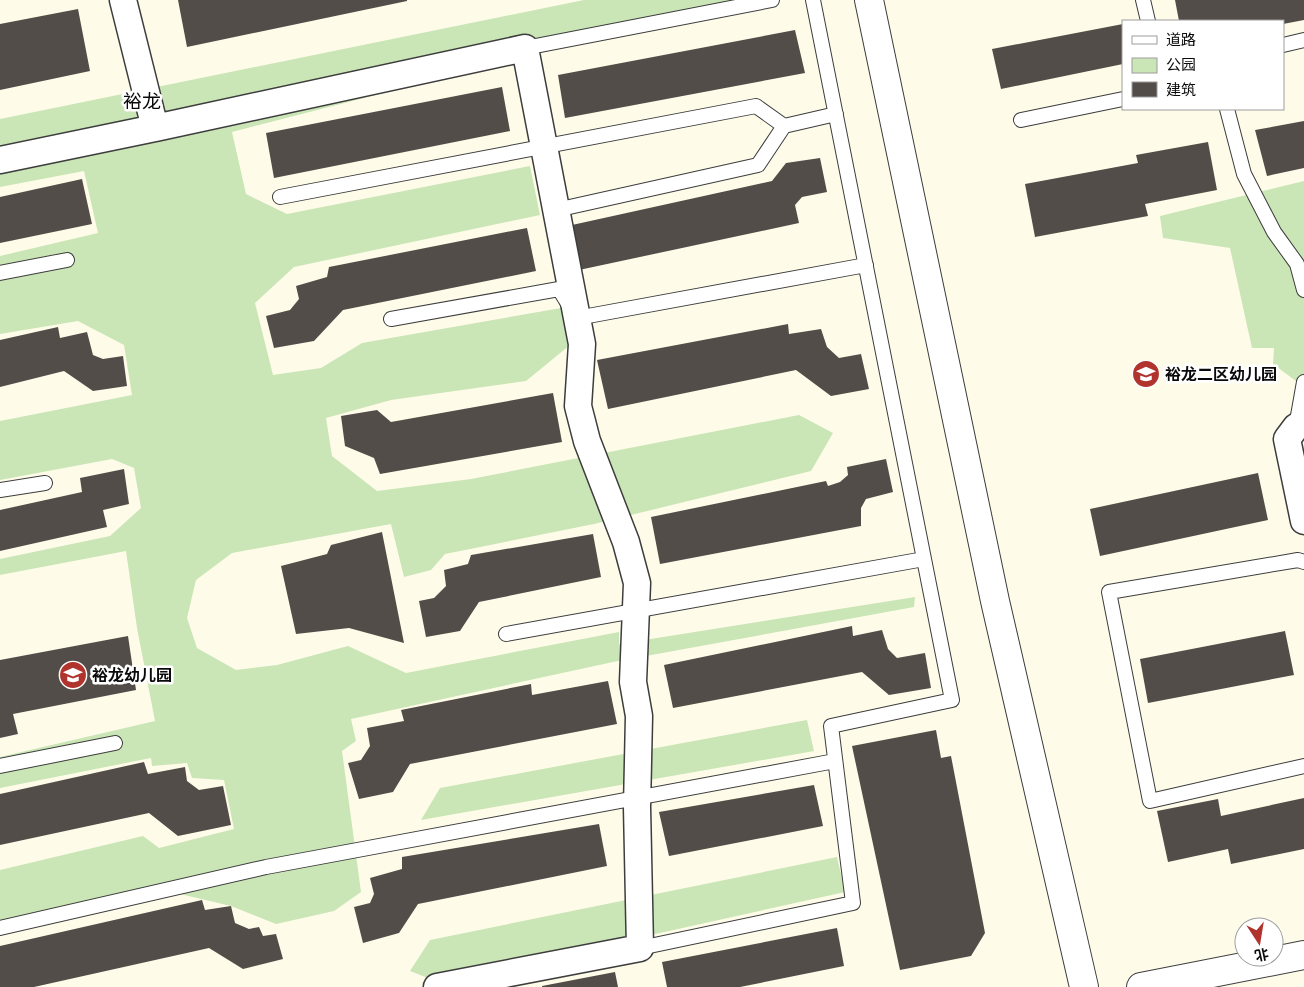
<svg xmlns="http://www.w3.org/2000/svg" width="1304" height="987" font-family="Lora,'Noto Sans SC',serif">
<rect width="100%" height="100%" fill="#fefce9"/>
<path fill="#cae5b6" d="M 584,0 L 746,0 L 232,132 L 246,194 L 287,214 L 530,166 L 540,215 L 294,267 L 255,303 L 273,375 L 321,368 L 362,343 L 561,308 L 570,345 L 526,381 L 391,400 L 326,418 L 332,456 L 377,491 L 471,479 L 799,415 L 833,433 L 811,471 L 594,524 L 445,554 L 431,570 L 404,577 L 391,524 L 232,553 L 196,580 L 187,618 L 197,648 L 236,670 L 277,665 L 348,646 L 406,673 L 619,632 L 619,644 L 915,597 L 914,607 L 613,662 L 351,719 L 356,741 L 342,751 L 361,892 L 334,911 L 276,924 L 231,906 L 163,890 L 0,921 L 0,870 L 143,836 L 159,848 L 234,829 L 224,780 L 192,778 L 187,763 L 152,766 L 151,758 L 0,788 L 0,757 L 155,721 L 137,628 L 126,551 L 0,575 L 0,559 L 110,536 L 141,508 L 134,468 L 112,459 L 0,480 L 0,421 L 132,395 L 124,345 L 78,321 L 0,334 L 0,256 L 98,233 L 84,171 L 0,187 L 0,119 Z
M 1304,181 L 1304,387 L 1273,364 L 1274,348 L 1252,348 L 1230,248 L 1163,238 L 1160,216 Z
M 807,720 L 814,751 L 421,820 L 440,788 Z
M 837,857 L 845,892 L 438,982 L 410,971 L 430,940 Z"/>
<path fill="#524d48" d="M 178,0 L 407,0 L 407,1 L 187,47 Z
M 1175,0 L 1304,0 L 1304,20 L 1283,24 L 1283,21 L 1179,21 Z
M 78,9 L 90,71 L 0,90 L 0,24 Z
M 1123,24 L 1123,64 L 1001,89 L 992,49 Z
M 795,30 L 805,73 L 565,118 L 558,75 Z
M 502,87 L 510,131 L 274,178 L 266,133 Z
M 1304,121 L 1304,168 L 1267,176 L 1255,130 Z
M 1208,142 L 1217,190 L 1145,204 L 1148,216 L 1035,237 L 1025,184 L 1138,163 L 1136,155 Z
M 820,158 L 827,192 L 802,197 L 795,205 L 799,223 L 579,270 L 572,225 L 772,181 L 786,163 Z
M 82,179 L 92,224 L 0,243 L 0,197 Z
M 527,228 L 536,271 L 343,310 L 314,341 L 274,348 L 266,316 L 290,310 L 299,299 L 296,286 L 327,277 L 329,267 Z
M 788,324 L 789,334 L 821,329 L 827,347 L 839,358 L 861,354 L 869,389 L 831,396 L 796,370 L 608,409 L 597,360 Z
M 58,327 L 60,338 L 87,332 L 93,355 L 103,359 L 123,356 L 127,386 L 93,391 L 64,371 L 0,387 L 0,340 Z
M 553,393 L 562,442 L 380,474 L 374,458 L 345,446 L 341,416 L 377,410 L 391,422 Z
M 886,459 L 893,492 L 866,499 L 861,508 L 861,526 L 660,564 L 651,517 L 826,481 L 828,486 L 840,482 L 848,475 L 847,467 Z
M 124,469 L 129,504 L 103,510 L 107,527 L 0,551 L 0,510 L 82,492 L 80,478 Z
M 1258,473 L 1268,520 L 1100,556 L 1090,509 Z
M 382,532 L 404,643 L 349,628 L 296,634 L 281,566 L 327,554 L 331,545 Z
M 593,534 L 601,577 L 479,602 L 460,631 L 426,637 L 419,601 L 434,598 L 446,586 L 444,570 L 468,564 L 471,555 Z
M 852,626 L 853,636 L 882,630 L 888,649 L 897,658 L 925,653 L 931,688 L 889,695 L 862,672 L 673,708 L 664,665 Z
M 1285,631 L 1294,675 L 1148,703 L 1140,659 Z
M 128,636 L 136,690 L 13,714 L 18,734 L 0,738 L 0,660 Z
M 608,681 L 617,724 L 410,764 L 393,792 L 359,799 L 348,763 L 361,760 L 370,746 L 367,728 L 404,721 L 401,710 L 531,684 L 532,695 Z
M 936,730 L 941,758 L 951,756 L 985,933 L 971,956 L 900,970 L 852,746 Z
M 144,762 L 148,774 L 185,767 L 187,781 L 199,790 L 223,786 L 231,825 L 178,836 L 149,813 L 0,845 L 0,794 Z
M 814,785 L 823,826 L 669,856 L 659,812 Z
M 1304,798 L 1304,849 L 1231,864 L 1228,849 L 1168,862 L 1157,811 L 1218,799 L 1221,816 Z
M 599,824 L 607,866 L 418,904 L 399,933 L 363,943 L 354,907 L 370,903 L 374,894 L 370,878 L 402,869 L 402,857 Z
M 202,900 L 205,910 L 231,906 L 235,923 L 249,929 L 259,927 L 263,936 L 276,934 L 283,959 L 243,969 L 209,948 L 34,987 L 0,987 L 0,946 Z
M 837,928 L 844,966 L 740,987 L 667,987 L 662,962 Z
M 615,972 L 618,987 L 542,987 L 542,986 Z"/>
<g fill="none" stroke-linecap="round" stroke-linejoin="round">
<g stroke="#3d3d3d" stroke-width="16">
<path id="service" d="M 1143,0 L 1148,21
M 1283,45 L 1304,40
M 525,48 L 772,0
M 1227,109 L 1244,174 L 1274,232 L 1297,264 L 1304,290
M 1021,120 L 1123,99
M 280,197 L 756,106 L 784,126
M 556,210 L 758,165 L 784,126 L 836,114
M 0,273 L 67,260
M 391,319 L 559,289 L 577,318 L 866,265
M 1296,427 L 1304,382
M 0,490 L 45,483
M 1304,562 L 1298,560 L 1109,592 L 1150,801 L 1304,766
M 506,634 L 924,559
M 0,766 L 115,743
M 0,928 L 266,867 L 835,761
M 640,948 L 853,903 L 831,726 L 952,700 L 813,0"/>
</g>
<g stroke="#3d3d3d" stroke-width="29">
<path id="minor" d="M 123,0 L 155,128 L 525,48 L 582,344 L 578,406 L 587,441 L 626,542 L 637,583 L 633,682 L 639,716 L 637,807 L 640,948 L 437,987
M 0,160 L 155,128
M 1304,422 L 1296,427 L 1287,439 L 1304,521"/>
</g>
<g stroke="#3d3d3d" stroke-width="30">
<path id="tertiary" d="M 869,0 L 995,601 L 1084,987
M 1141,987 L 1304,955"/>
</g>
<use href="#service" stroke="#fff" stroke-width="14"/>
<use href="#minor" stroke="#fff" stroke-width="26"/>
<use href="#tertiary" stroke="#fff" stroke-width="28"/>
</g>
<defs>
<g id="school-disc" transform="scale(1.4375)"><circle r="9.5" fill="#b0342d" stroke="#fff"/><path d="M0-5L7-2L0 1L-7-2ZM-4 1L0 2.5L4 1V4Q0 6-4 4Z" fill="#fff"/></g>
</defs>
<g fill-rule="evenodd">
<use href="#school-disc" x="1146" y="374"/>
<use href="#school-disc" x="73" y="675"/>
</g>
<g text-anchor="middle" stroke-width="5" stroke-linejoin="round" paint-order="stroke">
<g font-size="16" font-weight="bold" fill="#0a0a0a" stroke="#fff" text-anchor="start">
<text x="1165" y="380">裕龙二区幼儿园</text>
<text x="92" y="681">裕龙幼儿园</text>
</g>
<g font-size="19" fill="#0a0a0a" stroke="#fff">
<text x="142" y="108">裕龙</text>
</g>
</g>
<rect x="1122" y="20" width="162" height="90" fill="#ffffff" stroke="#9d9d9d"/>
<rect x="1132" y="36" width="25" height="8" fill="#ffffff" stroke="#9d9d9d"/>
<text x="1166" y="45" font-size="15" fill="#0a0a0a">道路</text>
<rect x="1132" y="58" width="25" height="15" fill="#cae5b6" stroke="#9d9d9d"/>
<text x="1166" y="70" font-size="15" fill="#0a0a0a">公园</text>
<rect x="1132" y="82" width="25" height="15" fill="#524d48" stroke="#9d9d9d"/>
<text x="1166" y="95" font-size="15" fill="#0a0a0a">建筑</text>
<g transform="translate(1259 942) rotate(168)"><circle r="24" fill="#ffffff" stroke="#9d9d9d"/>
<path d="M0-4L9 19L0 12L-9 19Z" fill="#b0342d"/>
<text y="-8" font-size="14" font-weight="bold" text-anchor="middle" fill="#0a0a0a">北</text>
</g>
</svg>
